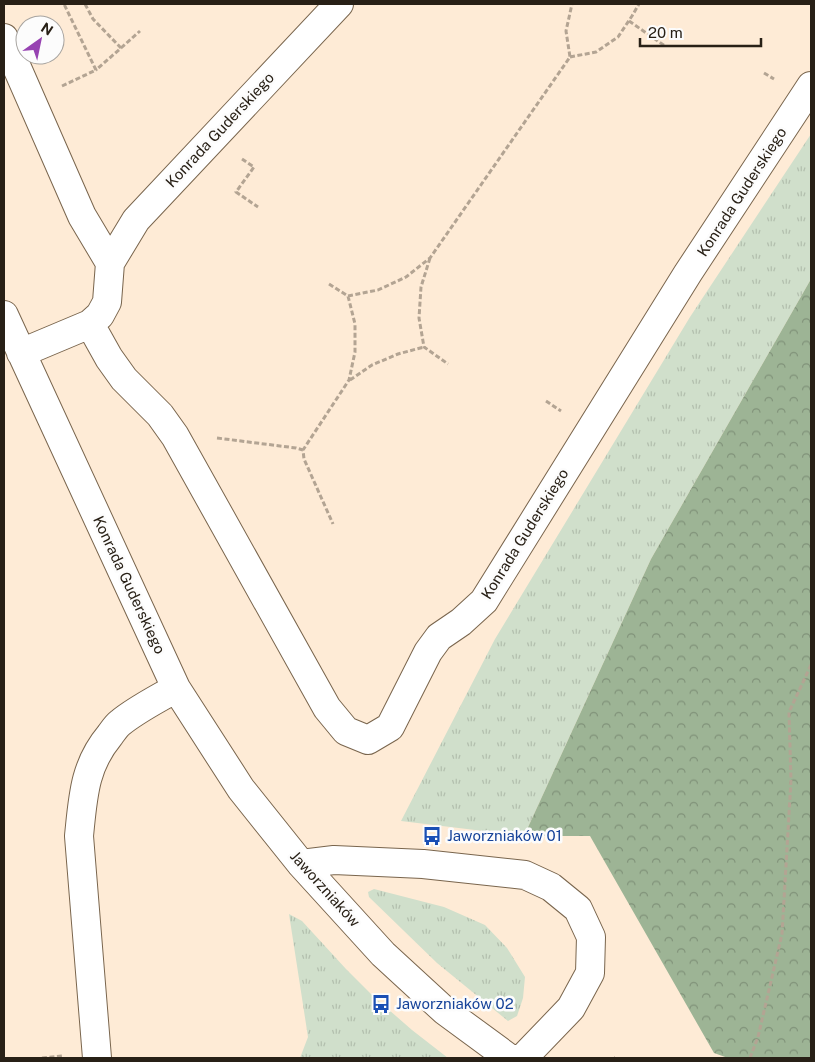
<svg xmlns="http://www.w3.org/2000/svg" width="815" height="1062" font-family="'Public Sans',sans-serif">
<defs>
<pattern id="grass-tufts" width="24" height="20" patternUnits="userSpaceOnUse" patternTransform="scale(1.25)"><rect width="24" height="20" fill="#d0dfcb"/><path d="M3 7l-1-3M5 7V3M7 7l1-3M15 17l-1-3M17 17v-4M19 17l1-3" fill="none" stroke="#b3bfae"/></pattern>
<pattern id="forest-crowns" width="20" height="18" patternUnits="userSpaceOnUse" patternTransform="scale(1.25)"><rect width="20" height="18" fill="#9db495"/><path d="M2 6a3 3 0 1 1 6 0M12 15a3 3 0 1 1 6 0" fill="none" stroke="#809279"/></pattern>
</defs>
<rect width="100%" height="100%" fill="#feebd6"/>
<path fill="url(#grass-tufts)" d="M 811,134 L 811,279 L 651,559 L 524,836 L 401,821 L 495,639 L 690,317 Z
M 374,889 L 444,907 L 485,925 L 507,948 L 525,977 L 523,998 L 517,1016 L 508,1021 L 437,963 L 369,897 L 368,892 Z
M 289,914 L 302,921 L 346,969 L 373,996 L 412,1030 L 448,1058 L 300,1058 L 308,1037 Z"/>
<path fill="url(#forest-crowns)" d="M 811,279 L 811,1058 L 728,1058 L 714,1053 L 590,836 L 524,836 L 651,559 Z"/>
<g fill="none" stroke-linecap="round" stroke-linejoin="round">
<g stroke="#79654d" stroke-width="30">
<path id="minor" d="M 4,38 L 82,216 L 110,263
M 4,315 L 176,688 L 241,789 L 301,864 L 383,954 L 445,1011 L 509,1058
M 90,324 L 109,358 L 124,379 L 160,415 L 175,436 L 327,708 L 346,731 L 368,740 L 390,727 L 428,652 L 439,637 L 461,622 L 484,601 L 688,273 L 811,86
M 21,353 L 90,324 L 100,315 L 107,302 L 110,263 L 136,220 L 339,4
M 301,864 L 334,860 L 423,864 L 525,875 L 551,887 L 578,909 L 591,937 L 590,973 L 571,1008 L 523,1058
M 97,1058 L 79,836 C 83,797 84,766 110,735 C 113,731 116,726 120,723 C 137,709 158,699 176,688"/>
</g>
<path stroke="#b3a493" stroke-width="3" stroke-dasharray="5 2.5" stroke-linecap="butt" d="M 85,4 L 93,19 L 121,48 L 96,70
M 629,21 L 665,46
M 121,48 L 140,31
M 570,57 L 596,52 L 618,37 L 632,16 L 639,4
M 764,73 L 774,79
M 62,86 L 96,70 L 64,4
M 242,159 L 254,167 L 236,192 L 258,207
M 430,258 L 421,287 L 419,318 L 424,347 L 448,364
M 329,284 L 348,296 L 355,324 L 355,352 L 349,380 L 303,450 L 304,459 L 333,524
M 348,296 L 378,290 L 406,277 L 430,258 L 570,57 L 566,31 L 572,4
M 350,380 L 372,365 L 398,354 L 424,347
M 546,401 L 561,411
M 217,438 L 296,448 L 303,450
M 42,1058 L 62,1056
M 614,1058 L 615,1058
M 750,1058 L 758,1037 L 782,934 L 791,780 L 789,712 L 811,665"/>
<use href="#minor" stroke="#fff" stroke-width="28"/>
</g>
<defs>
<g id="bus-bare" transform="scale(1.5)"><path d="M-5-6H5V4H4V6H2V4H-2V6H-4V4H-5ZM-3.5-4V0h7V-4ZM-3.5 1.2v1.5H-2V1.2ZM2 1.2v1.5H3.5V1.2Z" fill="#1a4fb4" stroke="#fcfcfc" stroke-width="2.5" paint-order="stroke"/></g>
</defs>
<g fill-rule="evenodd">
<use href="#bus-bare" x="432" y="836"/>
<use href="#bus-bare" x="381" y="1004"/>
</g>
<g text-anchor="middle" stroke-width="5" stroke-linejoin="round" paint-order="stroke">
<g font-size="15" fill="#282016" stroke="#fcfcfc">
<text transform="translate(220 130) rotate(-47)" y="5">Konrada Guderskiego</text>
<text transform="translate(742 192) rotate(-57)" y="5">Konrada Guderskiego</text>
<text transform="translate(525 534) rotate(-58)" y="5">Konrada Guderskiego</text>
<text transform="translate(129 585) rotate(65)" y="5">Konrada Guderskiego</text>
<text transform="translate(325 889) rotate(48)" y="5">Jaworzniaków</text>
</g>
<g font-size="15" fill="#164399" stroke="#fcfcfc" text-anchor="start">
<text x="447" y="841">Jaworzniaków 01</text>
<text x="396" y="1009">Jaworzniaków 02</text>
</g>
</g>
<rect width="815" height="1062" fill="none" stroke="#282016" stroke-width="10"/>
<g transform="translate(40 40) rotate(33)"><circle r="24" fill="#fcfcfc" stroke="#a7a4a0"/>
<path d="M0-4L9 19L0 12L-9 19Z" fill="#9743b2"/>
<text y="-8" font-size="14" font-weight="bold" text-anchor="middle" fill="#282016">N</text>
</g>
<path d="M640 38v8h121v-8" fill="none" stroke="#282016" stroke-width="2.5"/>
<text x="648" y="38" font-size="15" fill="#282016" stroke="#fcfcfc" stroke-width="4" paint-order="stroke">20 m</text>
</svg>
